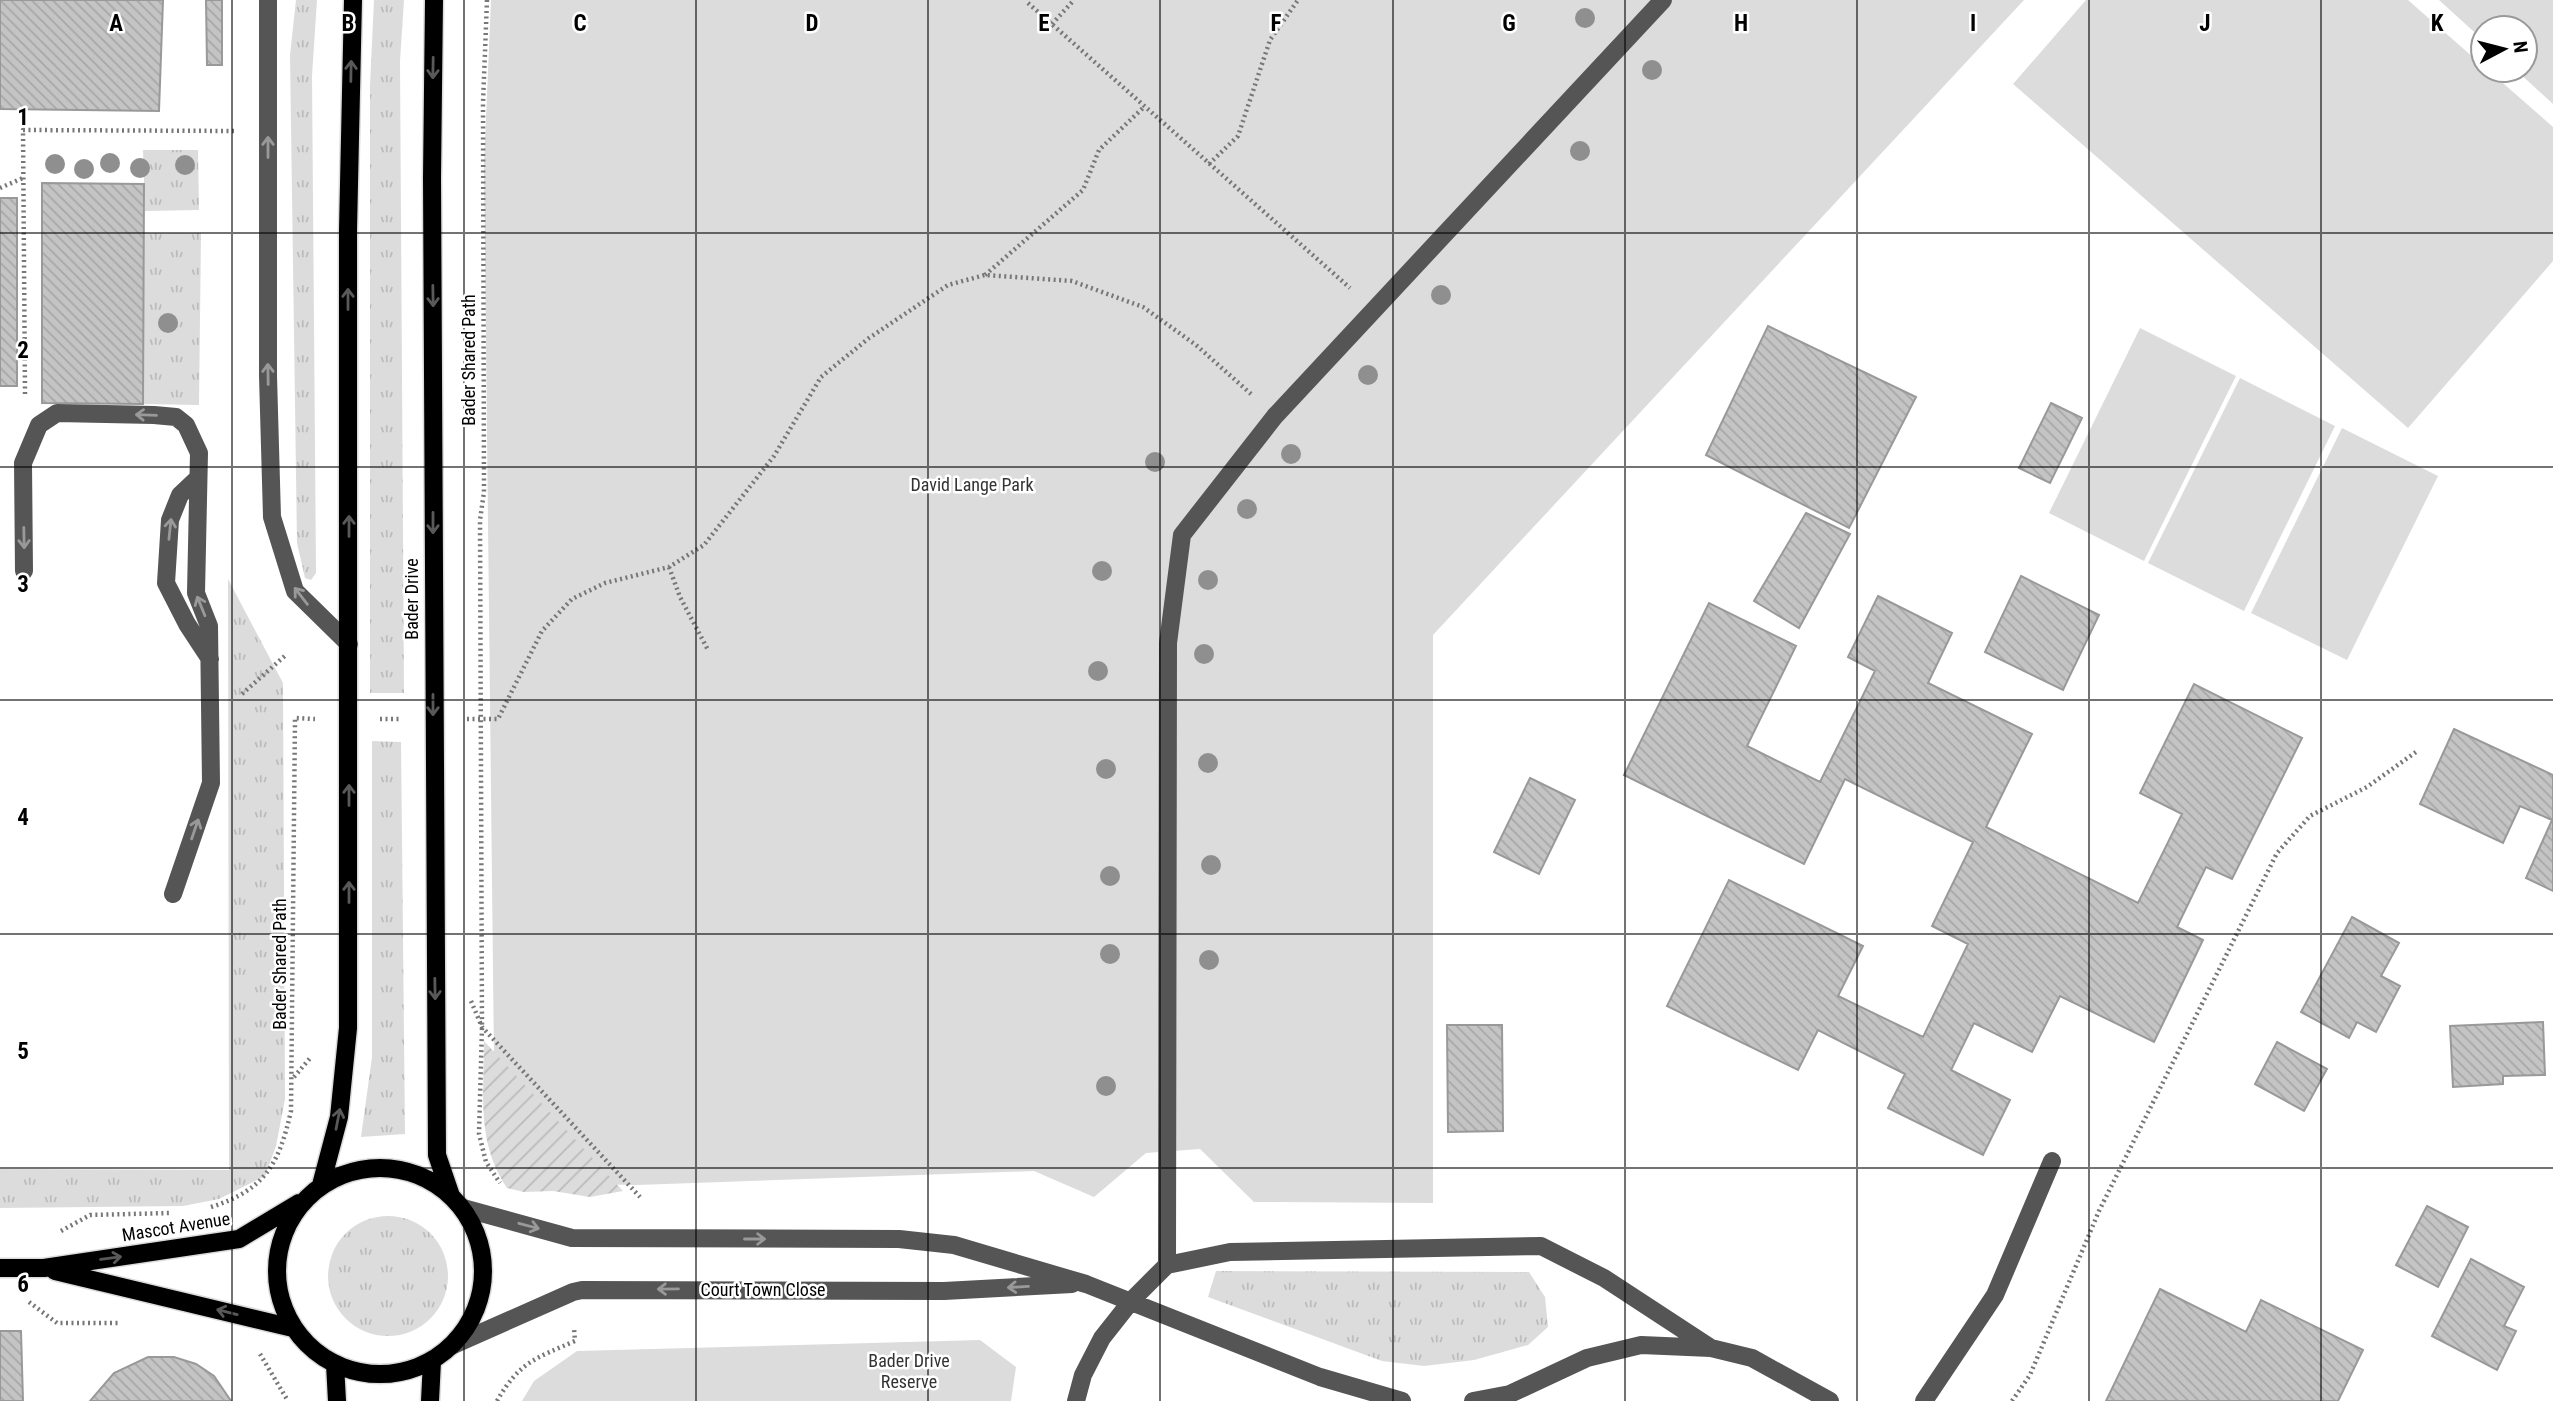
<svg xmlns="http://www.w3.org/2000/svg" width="2553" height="1401" font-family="'Roboto Condensed',sans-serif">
<defs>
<pattern id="grass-tufts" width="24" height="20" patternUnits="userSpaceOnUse" patternTransform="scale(1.75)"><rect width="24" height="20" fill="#dcdcdc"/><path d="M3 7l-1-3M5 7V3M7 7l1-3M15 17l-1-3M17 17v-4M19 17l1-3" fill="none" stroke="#bbb"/></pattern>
<pattern id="garden-furrows" width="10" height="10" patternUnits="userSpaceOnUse" patternTransform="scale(1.75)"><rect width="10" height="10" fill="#dcdcdc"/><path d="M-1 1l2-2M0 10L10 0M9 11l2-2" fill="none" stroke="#bbb"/></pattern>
<pattern id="building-back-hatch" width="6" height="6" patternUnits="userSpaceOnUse" patternTransform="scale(1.75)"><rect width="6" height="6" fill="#c4c4c4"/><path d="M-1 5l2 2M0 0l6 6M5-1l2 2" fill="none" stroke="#a7a7a7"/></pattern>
</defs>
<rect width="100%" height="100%" fill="#fff"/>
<path fill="url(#grass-tufts)" d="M 296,0 L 317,0 L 312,76 L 316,573 L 311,580 L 305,578 L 297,543 L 290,55 Z
M 374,0 L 404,0 L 400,61 L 404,693 L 370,693 L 370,85 Z
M 143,150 L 198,150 L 199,210 L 145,211 Z
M 144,233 L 201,233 L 199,405 L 143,404 Z
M 228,579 L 283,683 L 285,1099 L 276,1146 L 265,1176 L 219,1199 L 183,1206 L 0,1208 L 0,1169 L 229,1170 Z
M 372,741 L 401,742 L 405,1134 L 361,1137 L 372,1057 Z
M328 1276a60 60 0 1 1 120 0a60 60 0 1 1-120 0Z
M 1216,1271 L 1529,1272 L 1545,1297 L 1548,1327 L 1528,1345 L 1474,1360 L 1424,1366 L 1382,1361 L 1208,1297 Z"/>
<path fill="#dcdcdc" d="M 491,0 L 2024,0 L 1433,635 L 1433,1203 L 1254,1202 L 1200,1149 L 1146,1153 L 1094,1197 L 1034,1171 L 637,1185 L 527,1183 L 495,1150 L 484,165 Z
M 2086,0 L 2408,0 L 2483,66 L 2483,70 L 2488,70 L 2553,127 L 2553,261 L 2408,428 L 2013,84 Z
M 2439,0 L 2553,0 L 2553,104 L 2516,70 L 2525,70 L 2525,28 L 2483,28 L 2483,40 Z
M 2140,328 L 2236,376 L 2144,561 L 2049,513 Z
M 2240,378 L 2335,426 L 2244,611 L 2148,563 Z
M 2342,428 L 2438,476 L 2347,660 L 2251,613 Z
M 980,1340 L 1016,1367 L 1011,1401 L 522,1401 L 534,1381 L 577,1351 Z"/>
<path fill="url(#garden-furrows)" d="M 484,1041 L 623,1191 L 590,1197 L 553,1191 L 524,1192 L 507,1188 C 476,1142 484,1094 484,1041 Z"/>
<path fill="url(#building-back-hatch)" stroke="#999" stroke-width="2" d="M 0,0 L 163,0 L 159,111 L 0,109 Z
M 206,0 L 222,0 L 222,65 L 207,65 Z
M 42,183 L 144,184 L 143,404 L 42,403 Z
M 0,198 L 17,198 L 17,386 L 0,386 Z
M 1768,326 L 1916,397 L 1849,528 L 1706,455 Z
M 2051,403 L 2082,418 L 2050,483 L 2019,468 Z
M 1806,513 L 1850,534 L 1799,628 L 1754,601 Z
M 2021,576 L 2099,615 L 2063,690 L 1985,652 Z
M 1878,596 L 1952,633 L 1928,683 L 2032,734 L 1986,827 L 2138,903 L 2182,814 L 2140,793 L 2194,684 L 2302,738 L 2232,879 L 2206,867 L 2177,927 L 2203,940 L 2154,1042 L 2060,996 L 2032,1052 L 1974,1023 L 1951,1070 L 2010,1100 L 1983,1155 L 1888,1108 L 1905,1074 L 1818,1030 L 1798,1070 L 1667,1006 L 1729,880 L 1863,946 L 1838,996 L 1923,1037 L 1968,944 L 1932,926 L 1973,842 L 1845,779 L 1804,864 L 1624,775 L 1709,603 L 1796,646 L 1747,746 L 1820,782 L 1875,671 L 1848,657 Z
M 2454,729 L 2553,775 L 2553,891 L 2526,878 L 2552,820 L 2520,806 L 2503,843 L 2420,804 Z
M 1530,778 L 1575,800 L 1539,874 L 1494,852 Z
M 2352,917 L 2399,943 L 2381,976 L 2400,986 L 2376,1032 L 2357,1022 L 2349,1038 L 2301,1012 Z
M 2543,1022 L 2545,1075 L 2503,1076 L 2503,1084 L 2453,1087 L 2450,1026 Z
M 1447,1025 L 1502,1025 L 1503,1131 L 1448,1132 Z
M 2277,1042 L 2327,1069 L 2304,1111 L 2255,1084 Z
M 2427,1206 L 2468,1227 L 2438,1287 L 2396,1265 Z
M 2471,1259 L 2524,1287 L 2504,1326 L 2516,1331 L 2497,1370 L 2432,1336 Z
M 2160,1289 L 2246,1332 L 2261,1300 L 2363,1350 L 2338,1401 L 2106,1401 Z
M 0,1331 L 21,1331 L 23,1401 L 0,1401 Z
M 148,1357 L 174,1357 L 196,1364 L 214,1376 L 231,1401 L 90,1401 L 114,1373 Z"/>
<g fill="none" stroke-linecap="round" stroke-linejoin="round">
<g stroke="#dbdbdb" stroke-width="21">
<path id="major" d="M 434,0 L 432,178 L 437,1155 L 451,1196
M277 1271a103 103 0 1 1 206 0a103 103 0 1 1-206 0Z
M 321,1185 L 339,1117 L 348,1028 L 348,230 L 353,0
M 0,1268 L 44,1268 L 239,1239 L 299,1203
M 55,1271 L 293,1328
M 335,1364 L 337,1401
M 430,1401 L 432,1361"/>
</g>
<path stroke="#777" stroke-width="4.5" stroke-dasharray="2 3.5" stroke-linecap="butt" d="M 487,0 L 483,103 L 484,492 L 480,520 L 482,1027 L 479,1134 L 486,1162 L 500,1183
M 1028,3 L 1350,288
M 1052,24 L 1074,0
M 1209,164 L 1238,136 L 1270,40 L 1298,0
M 0,188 L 23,178
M 985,275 L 1083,190 L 1099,150 L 1145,106
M 25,394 L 23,130 L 235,131
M 669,567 L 680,597 L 708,650
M 242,694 L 287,654
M 380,719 L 402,719
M 467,719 L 498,719 L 542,631 L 572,599 L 605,583 L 669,567 L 704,545 L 774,456 L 821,377 L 869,338 L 948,285 L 985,275 L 1072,281 L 1143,307 L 1196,345 L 1251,394
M 471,1001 L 482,1027 L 640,1197
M 294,1077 L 311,1057
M 211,1207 C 265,1190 279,1164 291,1111 L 295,718 L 315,719
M 61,1231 L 90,1215 L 171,1213
M 29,1302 L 57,1323 L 119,1323
M 260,1354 L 288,1401
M 497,1401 C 519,1362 536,1358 575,1341 L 574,1328
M 2012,1401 L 2030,1375 L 2099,1211 L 2277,853 L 2310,816 L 2367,787 L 2416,752"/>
<path stroke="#555" stroke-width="18" d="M 268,0 L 268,376 L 272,517 L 295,591 L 349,644
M 198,478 L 180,495 L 170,520 L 166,583 L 187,624 L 210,659
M 24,571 L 23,463 L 39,425 L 57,413 L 154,415 L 176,417 L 186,425 L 199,453 L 196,593 L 209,626 L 211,783 L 173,894
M 463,1208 L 572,1238 L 899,1239 L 954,1245 L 1086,1284 L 1320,1377 L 1402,1401
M 1167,1265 L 1168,643 L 1182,535 L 1275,416 L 1663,0
M 451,1346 L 573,1292 L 582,1290 L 944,1291 L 1072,1284
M 1076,1401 L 1083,1375 L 1102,1338 L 1132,1300 L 1167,1265 L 1230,1252 L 1541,1246 L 1604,1278 L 1711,1348
M 1473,1401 L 1510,1394 L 1587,1358 L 1641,1345 L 1711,1348 L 1752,1358 L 1830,1401
M 1924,1401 L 1995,1295 L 2052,1161"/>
<use href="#major" stroke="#000" stroke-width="18"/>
</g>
<g fill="#8f8f8f">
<circle cx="1585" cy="18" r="10"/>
<circle cx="1652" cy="70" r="10"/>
<circle cx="1580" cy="151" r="10"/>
<circle cx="110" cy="163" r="10"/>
<circle cx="55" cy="164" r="10"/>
<circle cx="185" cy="165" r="10"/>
<circle cx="140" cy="168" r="10"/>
<circle cx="84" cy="169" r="10"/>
<circle cx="1441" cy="295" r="10"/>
<circle cx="168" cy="323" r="10"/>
<circle cx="1368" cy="375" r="10"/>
<circle cx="1291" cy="454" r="10"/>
<circle cx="1155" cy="462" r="10"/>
<circle cx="1247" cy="509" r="10"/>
<circle cx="1102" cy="571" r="10"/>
<circle cx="1208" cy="580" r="10"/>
<circle cx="1204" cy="654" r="10"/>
<circle cx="1098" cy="671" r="10"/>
<circle cx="1208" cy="763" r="10"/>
<circle cx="1106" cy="769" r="10"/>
<circle cx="1211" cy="865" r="10"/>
<circle cx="1110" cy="876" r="10"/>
<circle cx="1110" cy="954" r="10"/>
<circle cx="1209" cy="960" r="10"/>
<circle cx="1106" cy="1086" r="10"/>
</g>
<defs><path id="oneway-shaft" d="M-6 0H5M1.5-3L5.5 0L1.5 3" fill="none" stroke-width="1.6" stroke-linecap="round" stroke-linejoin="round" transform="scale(1.75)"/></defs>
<g stroke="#595959">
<use href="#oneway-shaft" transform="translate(433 68) rotate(91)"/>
<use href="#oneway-shaft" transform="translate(351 71) rotate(-89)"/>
<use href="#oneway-shaft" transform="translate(433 296) rotate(89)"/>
<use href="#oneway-shaft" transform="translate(348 299) rotate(-90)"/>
<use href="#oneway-shaft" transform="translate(433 523) rotate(90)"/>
<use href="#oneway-shaft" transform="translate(349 526) rotate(-90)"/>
<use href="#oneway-shaft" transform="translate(433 705) rotate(90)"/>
<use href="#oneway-shaft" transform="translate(349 795) rotate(-90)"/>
<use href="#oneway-shaft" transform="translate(349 892) rotate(-90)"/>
<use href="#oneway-shaft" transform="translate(435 989) rotate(89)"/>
<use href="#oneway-shaft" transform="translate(338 1119) rotate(-79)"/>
<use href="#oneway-shaft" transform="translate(111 1258) rotate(-8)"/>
<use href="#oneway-shaft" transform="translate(227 1312) rotate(-166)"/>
</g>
<g stroke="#999">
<use href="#oneway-shaft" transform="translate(268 147) rotate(-90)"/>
<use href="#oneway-shaft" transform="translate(268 374) rotate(-91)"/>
<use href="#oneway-shaft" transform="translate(146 415) rotate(-178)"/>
<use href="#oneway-shaft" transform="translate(170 529) rotate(-84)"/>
<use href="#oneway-shaft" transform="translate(24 538) rotate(89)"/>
<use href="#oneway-shaft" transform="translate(301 596) rotate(-128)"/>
<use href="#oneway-shaft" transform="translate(201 606) rotate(-112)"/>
<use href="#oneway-shaft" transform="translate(195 829) rotate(-71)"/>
<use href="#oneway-shaft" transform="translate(529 1226) rotate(15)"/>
<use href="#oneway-shaft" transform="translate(755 1239)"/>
<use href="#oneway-shaft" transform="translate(1018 1287) rotate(177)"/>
<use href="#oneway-shaft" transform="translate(668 1289) rotate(179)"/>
</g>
<path fill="none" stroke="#000" stroke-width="2" stroke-opacity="0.55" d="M 232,0 L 232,1401M 464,0 L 464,1401M 696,0 L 696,1401M 928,0 L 928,1401M 1160,0 L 1160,1401M 1393,0 L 1393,1401M 1625,0 L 1625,1401M 1857,0 L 1857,1401M 2089,0 L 2089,1401M 2321,0 L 2321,1401M 0,233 L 2553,233M 0,467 L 2553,467M 0,700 L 2553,700M 0,934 L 2553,934M 0,1168 L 2553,1168"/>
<g text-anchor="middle" stroke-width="5" stroke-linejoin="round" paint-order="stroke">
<g font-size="18" fill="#000" stroke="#fff">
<text transform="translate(469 360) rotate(-90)" y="6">Bader Shared Path</text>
<text transform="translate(412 599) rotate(-90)" y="6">Bader Drive</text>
<text transform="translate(280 964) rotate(-90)" y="6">Bader Shared Path</text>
<text transform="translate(176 1227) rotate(-9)" y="6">Mascot Avenue</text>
<text x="763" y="1296">Court Town Close</text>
</g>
<g font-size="18" fill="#333" stroke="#fff">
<text x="972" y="491">David Lange Park</text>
<text x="909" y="1367">Bader Drive<tspan x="909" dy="21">Reserve</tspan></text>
</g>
</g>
<g font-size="23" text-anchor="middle" font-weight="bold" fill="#000" stroke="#fff" stroke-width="5" stroke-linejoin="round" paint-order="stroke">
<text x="116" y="31">A</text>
<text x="348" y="31">B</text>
<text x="580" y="31">C</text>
<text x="812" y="31">D</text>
<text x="1044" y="31">E</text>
<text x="1276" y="31">F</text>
<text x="1509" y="31">G</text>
<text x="1741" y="31">H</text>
<text x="1973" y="31">I</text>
<text x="2205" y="31">J</text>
<text x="2437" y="31">K</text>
<text x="23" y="125">1</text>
<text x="23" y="358">2</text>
<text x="23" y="592">3</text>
<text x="23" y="825">4</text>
<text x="23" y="1059">5</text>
<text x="23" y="1292">6</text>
</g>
<g transform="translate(2504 49) rotate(83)"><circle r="33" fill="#ffffff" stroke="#999999" stroke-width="2"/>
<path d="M0-5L12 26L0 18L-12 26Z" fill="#000000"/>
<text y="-10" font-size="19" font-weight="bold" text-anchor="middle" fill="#000000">N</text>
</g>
</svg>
